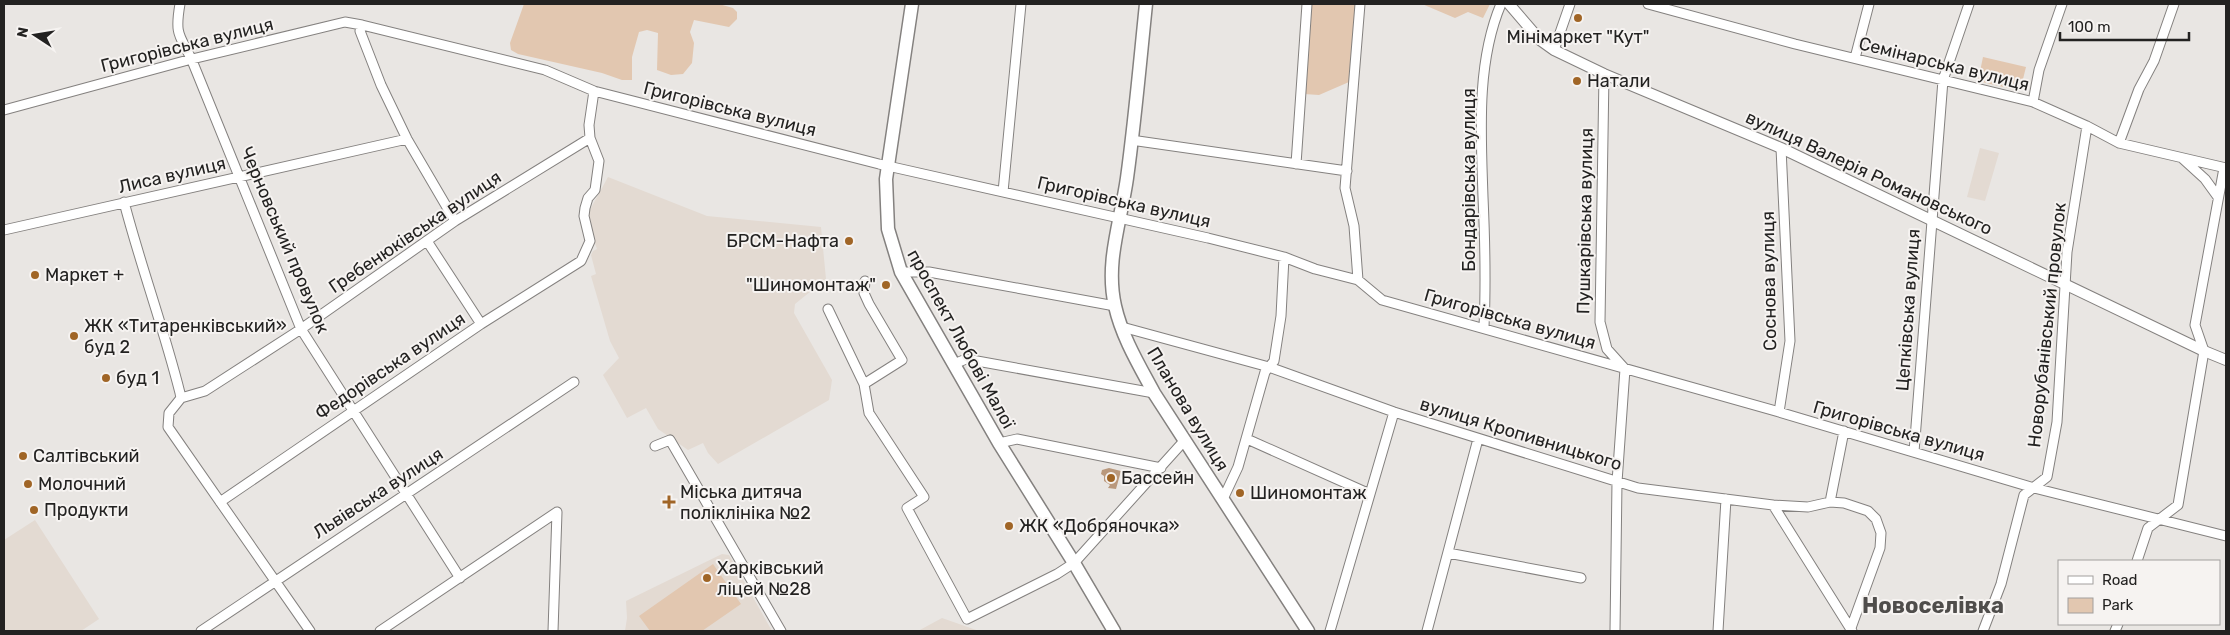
<svg xmlns="http://www.w3.org/2000/svg" width="2230" height="635" font-family="Rubik,sans-serif">
<rect width="100%" height="100%" fill="#e9e6e3"/>
<path fill="#e3dad2" d="M 1980,148 L 1999,153 L 1985,201 L 1967,197 Z
M 608,177 L 707,216 L 821,227 L 826,279 L 795,304 L 794,313 L 832,380 L 829,400 L 718,464 L 708,453 L 703,443 L 688,450 L 658,429 L 646,408 L 627,418 L 603,375 L 619,358 L 610,341 L 591,276 L 596,274 L 591,255 L 593,251 L 597,249 L 586,217 Z
M 35,520 L 99,619 L 81,631 L 4,631 L 4,540 Z
M 722,554 L 729,555 L 772,631 L 625,631 L 627,618 L 626,601 Z
M 942,618 L 979,631 L 918,631 Z"/>
<path fill="#e2c7b0" d="M 524,4 L 719,4 L 733,8 L 737,12 L 737,19 L 729,27 L 694,20 L 690,32 L 694,43 L 692,63 L 683,74 L 671,75 L 657,70 L 658,33 L 647,30 L 639,32 L 632,57 L 632,80 L 622,80 L 602,73 L 518,54 L 511,50 L 510,43 Z
M 1311,4 L 1356,4 L 1349,82 L 1319,95 L 1304,94 Z
M 1422,4 L 1490,4 L 1483,18 L 1468,12 L 1455,18 Z
M 1983,57 L 2026,67 L 2020,91 L 1978,81 Z
M 713,564 L 741,604 L 702,631 L 650,631 L 639,616 Z"/>
<path fill="#b9987c" d="M 1109,468 L 1121,471 L 1116,489 L 1108,488 L 1110,485 L 1104,481 L 1104,476 L 1101,474 L 1102,470 Z"/>
<g fill="none" stroke-linecap="round" stroke-linejoin="round">
<g stroke="#84817f" stroke-width="11">
<path id="minor" d="M 180,4 C 174,38 181,35 193,63 L 301,329 L 460,578
M 1648,4 L 1795,44 L 2033,102 L 2087,126 L 2119,143 L 2226,168
M 362,25 L 360,31 L 381,85 L 407,139 L 455,221
M 1554,50 L 1570,4
M 1855,58 L 1869,4
M 1604,74 L 1600,322 L 1607,349 L 1625,369 L 1617,482 L 1615,631
M 2033,102 L 2039,70 L 2062,4
M 4,110 L 188,60 L 345,22 L 362,25 L 545,70 L 594,91 L 879,164 L 1208,238 L 1284,257 L 1315,269 L 1358,280 L 1382,300 L 1779,412 L 2034,488 L 2226,536
M 1131,140 L 1347,171
M 2119,143 L 2139,89 L 2154,61 L 2174,4
M 2183,159 L 2205,179 L 2218,197
M 1296,164 L 1307,4
M 1003,192 L 1021,4
M 124,202 C 141,267 164,329 180,393 L 181,398 L 169,413 L 168,427 L 310,631
M 4,230 L 407,139
M 427,241 L 481,324
M 901,272 L 929,272 L 1115,306
M 1358,280 L 1354,226 L 1345,188 L 1360,4
M 828,309 L 864,384 L 869,413 L 924,497 L 907,508 L 967,619 L 1057,574 L 1074,563 L 1184,441
M 1122,327 L 1269,367 L 1394,412 L 1638,488 L 1773,505 L 1852,631
M 1484,327 C 1486,284 1485,241 1483,197 C 1481,134 1476,63 1501,4
M 954,364 L 966,359 L 1154,393
M 864,384 L 902,360 L 869,304 L 864,293 L 865,281
M 181,398 L 205,391 L 301,329 L 455,221 L 590,138
M 1779,412 L 1790,341 L 1781,148
M 1247,439 L 1370,494
M 999,443 L 1017,439 L 1161,468
M 655,446 L 670,440 L 781,631
M 1914,452 L 1943,80 L 1969,4
M 1223,499 L 1238,467 L 1265,372 L 1274,361 L 1281,316 L 1284,257
M 220,502 L 481,324 L 581,261 L 590,241 L 584,216 L 585,208 L 588,198 L 595,190 L 599,161 L 590,138 L 589,125 L 594,91
M 1830,502 L 1844,431
M 1773,505 L 1808,507 L 1830,502 L 1844,503 L 1868,511 L 1876,519 L 1881,533 L 1880,548 L 1851,628
M 1448,553 L 1581,578
M 2137,561 L 2148,528 L 2178,505 L 2204,351 L 2195,325 L 2224,168
M 201,631 L 574,382
M 380,631 L 557,512
M 553,631 L 557,512
M 1330,631 L 1394,412
M 1427,631 L 1478,439
M 1718,631 L 1726,499
M 1983,631 L 2001,584 L 2024,495 L 2047,477 L 2057,422 L 2067,252 L 2087,126
M 2115,631 L 2118,624"/>
</g>
<g stroke="#84817f" stroke-width="12">
<path id="tertiary" d="M 1509,4 L 1540,40 L 1554,50 L 1604,74 L 1781,148 L 2204,351 L 2226,360"/>
</g>
<g stroke="#84817f" stroke-width="15">
<path id="primary" d="M 912,4 L 886,179 L 888,229 L 901,272 L 999,443 L 1074,563 L 1114,631
M 1146,4 C 1140,62 1135,120 1127,178 C 1121,221 1105,262 1115,306 C 1122,337 1139,365 1154,393 L 1308,631"/>
</g>
<use href="#minor" stroke="#fff" stroke-width="9"/>
<use href="#tertiary" stroke="#fff" stroke-width="10"/>
<use href="#primary" stroke="#fff" stroke-width="12"/>
</g>
<g fill="#a06526" stroke="#f6f3f1" stroke-width="2">
<circle cx="1578" cy="18" r="5"/>
<circle cx="1577" cy="81" r="5"/>
<circle cx="849" cy="241" r="5"/>
<circle cx="35" cy="275" r="5"/>
<circle cx="886" cy="285" r="5"/>
<circle cx="74" cy="336" r="5"/>
<circle cx="106" cy="378" r="5"/>
<circle cx="23" cy="456" r="5"/>
<circle cx="1111" cy="478" r="5"/>
<circle cx="28" cy="484" r="5"/>
<circle cx="1240" cy="493" r="5"/>
<path d="M666.5 494.5h5v5h5v5h-5v5h-5v-5h-5v-5h5z"/>
<circle cx="34" cy="510" r="5"/>
<circle cx="1009" cy="526" r="5"/>
<circle cx="707" cy="578" r="5"/>
</g>
<g text-anchor="middle" stroke-width="4" stroke-linejoin="round" paint-order="stroke">
<g font-size="18" fill="#232221" stroke="#f6f3f1" text-anchor="start">
<text x="1578" y="43" text-anchor="middle">Мінімаркет "Кут"</text>
<text x="1587" y="87">Натали</text>
<text x="839" y="247" text-anchor="end">БРСМ-Нафта</text>
<text x="45" y="281">Маркет +</text>
<text x="876" y="291" text-anchor="end">"Шиномонтаж"</text>
<text x="84" y="332">ЖК «Титаренківський»<tspan x="84" dy="21">буд 2</tspan></text>
<text x="116" y="384">буд 1</text>
<text x="33" y="462">Салтівський</text>
<text x="1121" y="484">Бассейн</text>
<text x="38" y="490">Молочний</text>
<text x="680" y="498">Міська дитяча<tspan x="680" dy="21">поліклініка №2</tspan></text>
<text x="1250" y="499">Шиномонтаж</text>
<text x="44" y="516">Продукти</text>
<text x="1019" y="532">ЖК «Добряночка»</text>
<text x="717" y="574">Харківський<tspan x="717" dy="21">ліцей №28</tspan></text>
</g>
<g font-size="18" fill="#232221" stroke="#f6f3f1">
<text transform="translate(187 45) rotate(-14)" y="6">Григорівська вулиця</text>
<text transform="translate(1944 64) rotate(14)" y="6">Семінарська вулиця</text>
<text transform="translate(730 109) rotate(14)" y="6">Григорівська вулиця</text>
<text transform="translate(1869 173) rotate(25)" y="6">вулиця Валерія Романовського</text>
<text transform="translate(172 175) rotate(-13)" y="6">Лиса вулиця</text>
<text transform="translate(1469 180) rotate(-90)" y="6">Бондарівська вулиця</text>
<text transform="translate(1124 202) rotate(13)" y="6">Григорівська вулиця</text>
<text transform="translate(1585 221) rotate(-89)" y="6">Пушкарівська вулиця</text>
<text transform="translate(415 232) rotate(-34)" y="6">Гребенюківська вулиця</text>
<text transform="translate(285 240) rotate(67)" y="6">Черновський провулок</text>
<text transform="translate(1769 281) rotate(-91)" y="6">Соснова вулиця</text>
<text transform="translate(1908 310) rotate(-86)" y="6">Цепківська вулиця</text>
<text transform="translate(1510 319) rotate(16)" y="6">Григорівська вулиця</text>
<text transform="translate(2047 325) rotate(-84)" y="6">Новорубанівський провулок</text>
<text transform="translate(961 339) rotate(61)" y="6">проспект Любові Малої</text>
<text transform="translate(390 366) rotate(-34)" y="6">Федорівська вулиця</text>
<text transform="translate(1188 409) rotate(59)" y="6">Планова вулиця</text>
<text transform="translate(1899 431) rotate(16)" y="6">Григорівська вулиця</text>
<text transform="translate(1521 434) rotate(17)" y="6">вулиця Кропивницького</text>
<text transform="translate(378 493) rotate(-33)" y="6">Львівська вулиця</text>
</g>
<g font-size="22" font-weight="bold" fill="#4f4d4b" stroke="#f6f3f1">
<text x="1933" y="613">Новоселівка</text>
</g>
</g>
<rect width="2230" height="635" fill="none" stroke="#232221" stroke-width="10"/>
<rect x="2058" y="560" width="162" height="65" fill="#f6f3f1" stroke="#a29f9e"/>
<rect x="2068" y="576" width="25" height="8" fill="#ffffff" stroke="#a29f9e"/>
<text x="2102" y="585" font-size="15" fill="#232221">Road</text>
<rect x="2068" y="598" width="25" height="15" fill="#e2c7b0" stroke="#a29f9e"/>
<text x="2102" y="610" font-size="15" fill="#232221">Park</text>
<g transform="translate(35 35) rotate(282)" stroke="#f6f3f1" stroke-width="4" paint-order="stroke">
<path d="M0-4L9 19L0 12L-9 19Z" fill="#232221"/>
<text y="-8" font-size="14" font-weight="bold" text-anchor="middle" fill="#232221">N</text>
</g>
<path d="M2060 32v8h129v-8" fill="none" stroke="#232221" stroke-width="2.5"/>
<text x="2068" y="32" font-size="15" fill="#232221" stroke="#f6f3f1" stroke-width="4" paint-order="stroke">100 m</text>
</svg>
